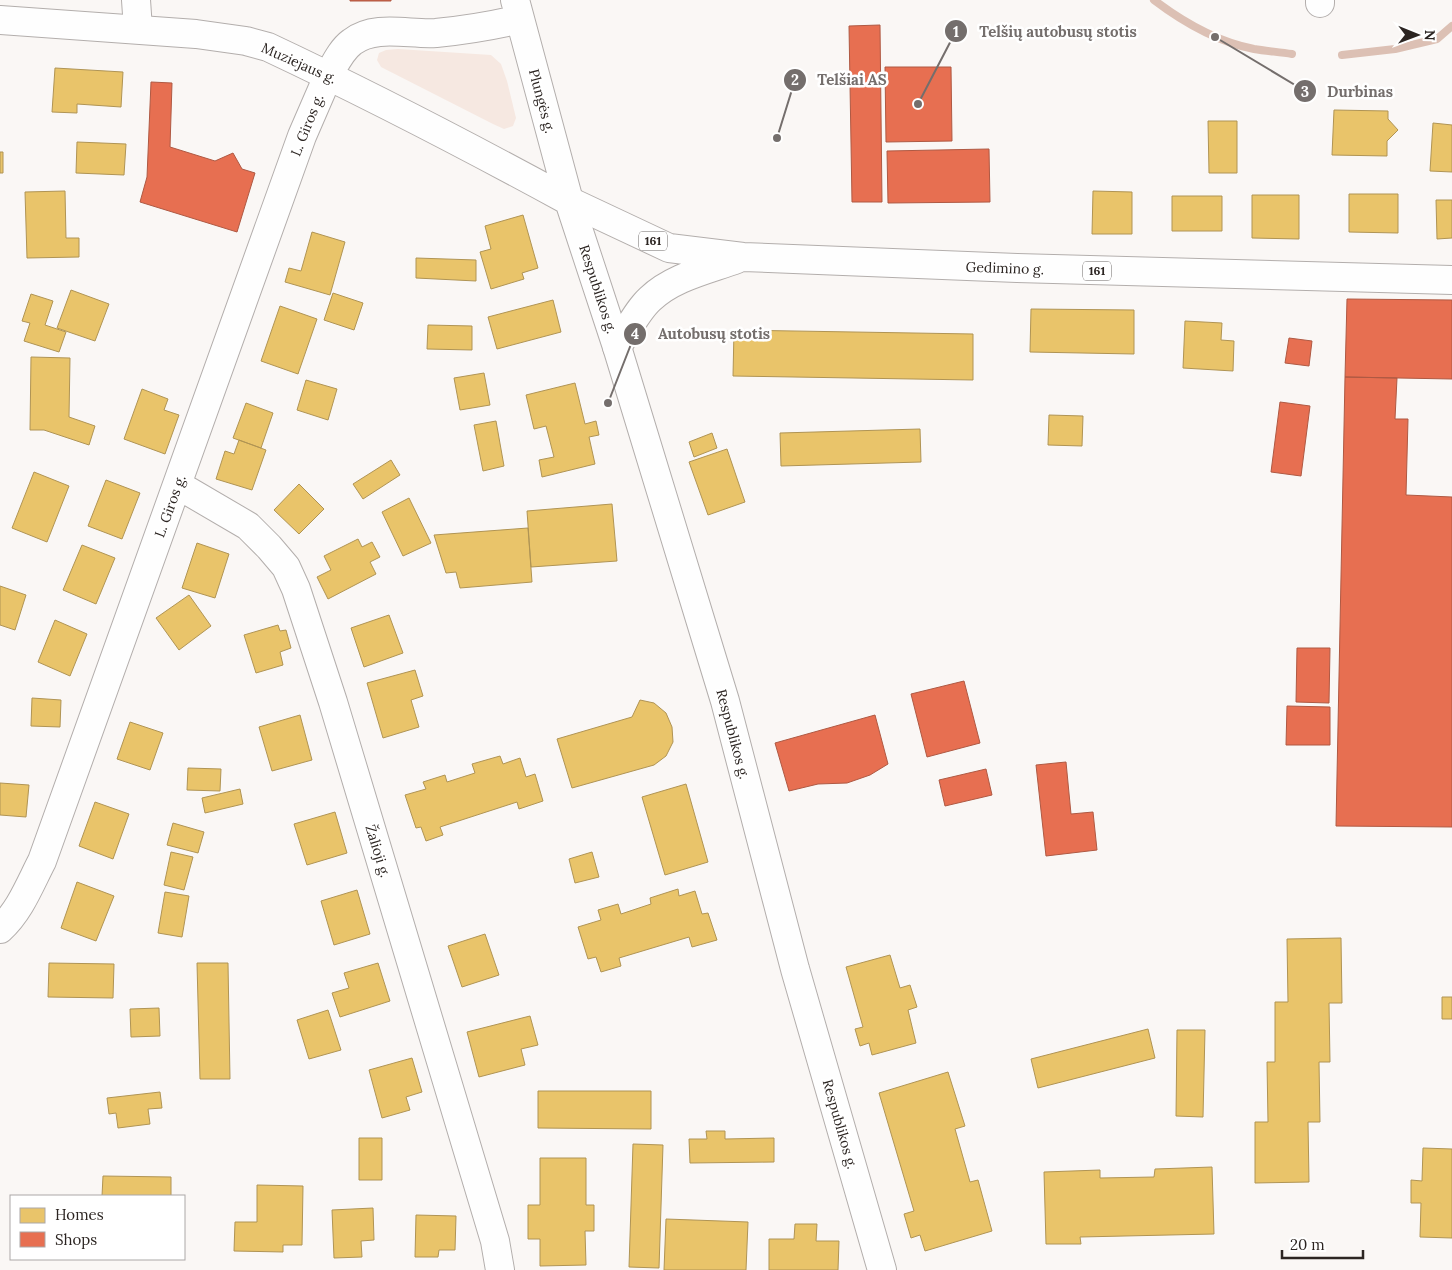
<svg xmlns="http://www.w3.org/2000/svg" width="1452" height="1270" font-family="Lora,serif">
<rect width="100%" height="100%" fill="#faf7f5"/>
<path fill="#f6e8e1" d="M 398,49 L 491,55 L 501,64 L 507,81 L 516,118 L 513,126 L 504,129 L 493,124 L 381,67 L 377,60 L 379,53 L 386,50 Z"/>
<path fill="#e9c46a" stroke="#b09454" d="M 55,68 L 123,72 L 121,107 L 77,104 L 77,113 L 52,112 Z
M 1334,110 L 1388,111 L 1388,119 L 1398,130 L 1387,141 L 1387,156 L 1332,155 Z
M 1208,121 L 1237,121 L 1237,173 L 1209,173 Z
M 1433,123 L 1452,125 L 1452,172 L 1430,171 Z
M 77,142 L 126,144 L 124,175 L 76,173 Z
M 0,152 L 3,152 L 3,173 L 0,173 Z
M 65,191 L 66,238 L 79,238 L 79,257 L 27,258 L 25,192 Z
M 1093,191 L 1132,192 L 1132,234 L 1092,234 Z
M 1349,194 L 1398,194 L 1398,233 L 1349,232 Z
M 1252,195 L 1299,195 L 1299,239 L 1252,238 Z
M 1172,196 L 1222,196 L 1222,231 L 1172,231 Z
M 1436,200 L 1452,200 L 1452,238 L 1437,239 Z
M 523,215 L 538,268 L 522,273 L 524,279 L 491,289 L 480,252 L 491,249 L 485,226 Z
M 312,232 L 345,242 L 330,295 L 285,282 L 289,268 L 301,271 Z
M 416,258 L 476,260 L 476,281 L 416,278 Z
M 71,290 L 109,304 L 95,341 L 57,328 Z
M 333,293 L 363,303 L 354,330 L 324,320 Z
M 31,294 L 53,301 L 45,325 L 66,332 L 59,352 L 24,341 L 30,323 L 22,321 Z
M 553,300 L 561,332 L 497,349 L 488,317 Z
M 280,306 L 317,319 L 298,374 L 261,361 Z
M 1031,309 L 1134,310 L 1134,354 L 1030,352 Z
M 1185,321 L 1222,323 L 1221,340 L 1234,341 L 1233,371 L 1183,368 Z
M 428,325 L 472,326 L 472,350 L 427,349 Z
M 734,330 L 973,334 L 973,380 L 733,376 Z
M 31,357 L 70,358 L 69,417 L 95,426 L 89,445 L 44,430 L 30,430 Z
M 484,373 L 490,405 L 460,410 L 454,378 Z
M 306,380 L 337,389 L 328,420 L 297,410 Z
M 575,383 L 585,424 L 596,421 L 599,435 L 589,437 L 595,464 L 542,477 L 539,460 L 554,457 L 546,426 L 534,429 L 526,395 Z
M 142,389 L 168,399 L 164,410 L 179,415 L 165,454 L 124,439 Z
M 246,403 L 273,413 L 261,448 L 233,438 Z
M 1049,415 L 1083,416 L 1082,446 L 1048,445 Z
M 496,421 L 504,466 L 483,471 L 474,425 Z
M 920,429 L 921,462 L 781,466 L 780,433 Z
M 712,433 L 717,448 L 694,457 L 689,442 Z
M 239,440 L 266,450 L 252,490 L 216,479 L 225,451 L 234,454 Z
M 727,449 L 745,502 L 708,515 L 689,462 Z
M 391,460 L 400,475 L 363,499 L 353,484 Z
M 34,472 L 69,486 L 47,542 L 12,528 Z
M 106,480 L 140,493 L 122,539 L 88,526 Z
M 299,484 L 324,509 L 299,534 L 274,510 Z
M 409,498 L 431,543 L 403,556 L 382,512 Z
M 612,504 L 617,561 L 531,567 L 527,511 Z
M 528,528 L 532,582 L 460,588 L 456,572 L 446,573 L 434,535 Z
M 358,539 L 362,547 L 372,542 L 380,557 L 370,562 L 376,574 L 328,599 L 317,577 L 331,570 L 324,556 Z
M 197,543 L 229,554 L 215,598 L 182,588 Z
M 82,545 L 115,558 L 96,604 L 63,590 Z
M 0,586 L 26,595 L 15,630 L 0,625 Z
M 189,595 L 211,626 L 179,650 L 156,618 Z
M 389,615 L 403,653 L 364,667 L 351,628 Z
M 55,620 L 87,634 L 70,676 L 38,662 Z
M 278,625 L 280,631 L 286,630 L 291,648 L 280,652 L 283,665 L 256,673 L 244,635 Z
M 415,670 L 423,696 L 411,700 L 419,727 L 383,738 L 367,683 Z
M 32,698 L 61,700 L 60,727 L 31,726 Z
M 640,700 L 654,703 L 666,713 L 672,727 L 673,742 L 666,756 L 654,765 L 572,788 L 557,739 L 632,717 Z
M 300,715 L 312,760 L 272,771 L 259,727 Z
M 130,722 L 163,733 L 150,770 L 117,759 Z
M 500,756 L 503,764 L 520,758 L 526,777 L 535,774 L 543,801 L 519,809 L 517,802 L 440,827 L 443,835 L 426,841 L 421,827 L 416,828 L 405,795 L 426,789 L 423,782 L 445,775 L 447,782 L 475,773 L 472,764 Z
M 188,768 L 221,769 L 220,791 L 187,790 Z
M 0,783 L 29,785 L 26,817 L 0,815 Z
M 686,784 L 708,862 L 665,875 L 642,797 Z
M 240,789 L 243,804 L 205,813 L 202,798 Z
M 95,802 L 129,814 L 113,859 L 79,846 Z
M 335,812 L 347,853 L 307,865 L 294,824 Z
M 173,823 L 204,832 L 198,853 L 167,845 Z
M 171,852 L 193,857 L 184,890 L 164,885 Z
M 592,852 L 599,877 L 575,883 L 569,859 Z
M 77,882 L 114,896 L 96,941 L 61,928 Z
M 678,889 L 679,896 L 695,891 L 702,914 L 708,913 L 717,940 L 692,947 L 689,937 L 619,958 L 621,966 L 601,972 L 596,957 L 588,959 L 578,927 L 601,920 L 598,910 L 618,904 L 621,914 L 651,904 L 650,898 Z
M 357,890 L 370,934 L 334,945 L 321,901 Z
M 165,892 L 189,896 L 182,937 L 158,933 Z
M 485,934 L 499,975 L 462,987 L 448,946 Z
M 1341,938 L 1342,1003 L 1329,1003 L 1330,1062 L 1319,1062 L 1320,1122 L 1308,1122 L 1309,1182 L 1255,1183 L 1255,1122 L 1268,1122 L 1267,1062 L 1275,1062 L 1275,1002 L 1288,1002 L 1287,939 Z
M 890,955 L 900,988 L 910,985 L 917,1007 L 908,1010 L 916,1043 L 872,1055 L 869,1043 L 860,1046 L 855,1029 L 863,1027 L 846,967 Z
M 49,963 L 114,964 L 113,998 L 48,997 Z
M 197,963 L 228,963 L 230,1079 L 200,1079 Z
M 378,963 L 390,1001 L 340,1017 L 332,993 L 349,988 L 344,973 Z
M 1442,997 L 1452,997 L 1452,1019 L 1442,1019 Z
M 159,1008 L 160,1036 L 131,1037 L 130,1009 Z
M 328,1010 L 341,1050 L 309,1059 L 297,1020 Z
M 530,1016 L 538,1045 L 521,1049 L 525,1065 L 479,1077 L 467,1032 Z
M 1148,1029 L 1155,1058 L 1038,1088 L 1031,1059 Z
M 1177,1030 L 1205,1030 L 1203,1117 L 1176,1116 Z
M 412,1058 L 422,1092 L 406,1097 L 410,1110 L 382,1118 L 369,1070 Z
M 948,1072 L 965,1126 L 955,1129 L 970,1182 L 978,1180 L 992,1231 L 925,1251 L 920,1235 L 911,1238 L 904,1214 L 914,1211 L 879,1093 Z
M 538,1091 L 651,1091 L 651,1129 L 538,1128 Z
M 160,1092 L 162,1108 L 148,1109 L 150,1124 L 118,1128 L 116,1113 L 109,1114 L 107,1098 Z
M 706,1131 L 725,1131 L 725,1139 L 774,1138 L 774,1162 L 690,1163 L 689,1139 L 707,1139 Z
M 359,1138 L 382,1138 L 382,1180 L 359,1180 Z
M 633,1144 L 663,1145 L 659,1268 L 629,1267 Z
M 1423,1148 L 1452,1149 L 1452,1238 L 1420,1237 L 1421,1203 L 1411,1203 L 1411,1180 L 1422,1181 Z
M 540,1158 L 586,1158 L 586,1205 L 594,1205 L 594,1231 L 585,1231 L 586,1265 L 540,1266 L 540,1239 L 528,1239 L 528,1205 L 540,1205 Z
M 1212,1167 L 1214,1234 L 1080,1237 L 1081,1244 L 1046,1244 L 1044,1172 L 1100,1170 L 1100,1178 L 1154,1177 L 1155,1169 Z
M 103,1176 L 171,1177 L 171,1196 L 102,1196 Z
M 257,1185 L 303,1186 L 302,1245 L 283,1245 L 283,1252 L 234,1251 L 235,1222 L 257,1222 Z
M 373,1208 L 374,1240 L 361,1241 L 362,1257 L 334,1258 L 332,1210 Z
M 416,1215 L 456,1216 L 455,1250 L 439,1250 L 438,1257 L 415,1257 Z
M 666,1219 L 748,1222 L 746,1270 L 664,1270 Z
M 795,1224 L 817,1224 L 816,1241 L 839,1241 L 838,1270 L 769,1270 L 769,1239 L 794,1239 Z"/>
<path fill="#e76f51" stroke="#af5943" d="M 350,0 L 391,0 L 391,1 L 350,1 Z
M 880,25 L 882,202 L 852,202 L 849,26 Z
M 885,67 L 951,67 L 952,141 L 886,142 Z
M 151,82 L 172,83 L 170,147 L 215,161 L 233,153 L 242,169 L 255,173 L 237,232 L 140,202 L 147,177 Z
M 989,149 L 990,202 L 888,203 L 887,151 Z
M 1347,299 L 1452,300 L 1452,379 L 1345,377 Z
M 1289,338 L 1312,341 L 1309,366 L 1285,363 Z
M 1345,377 L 1397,378 L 1395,419 L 1408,419 L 1406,495 L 1452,497 L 1452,827 L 1336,826 Z
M 1280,402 L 1310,406 L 1301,476 L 1271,472 Z
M 1297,648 L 1330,648 L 1329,703 L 1296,702 Z
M 964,681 L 980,743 L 927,757 L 911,694 Z
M 1287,706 L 1330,707 L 1330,745 L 1286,745 Z
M 875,715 L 888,764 L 870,775 L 847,783 L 818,784 L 789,791 L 775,743 Z
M 1066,762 L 1071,814 L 1093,812 L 1097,850 L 1046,856 L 1036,765 Z
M 986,769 L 992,795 L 945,806 L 939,780 Z"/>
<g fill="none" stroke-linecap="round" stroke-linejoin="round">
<path stroke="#dcc0b4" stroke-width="8" d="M 1154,0 C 1183,22 1218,42 1254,49 C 1266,51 1279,52 1292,54
M 1342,55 L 1395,49 L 1437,39 L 1452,26"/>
<g stroke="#b3aeac" stroke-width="30">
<path id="minor" d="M 136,0 L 138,29
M 1320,3 L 1320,0
M 178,485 L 248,526 L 269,547 L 286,567 L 296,589 L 333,702 L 495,1241 L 500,1270
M 0,929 C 20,911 30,884 42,861 L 302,136 L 328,76"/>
</g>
<g stroke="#b3aeac" stroke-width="30">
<path id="secondary" d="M 515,0 L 569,201 L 617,347 L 725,701 L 795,969 L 882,1270
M 0,20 L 196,34 L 246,41 L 268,47 C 370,95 470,147 569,201
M 328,76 C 335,64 341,50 352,42 C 375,24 410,35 436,33 C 465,30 491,26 520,19"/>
</g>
<g stroke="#b3aeac" stroke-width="30">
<path id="primary" d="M 569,201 L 669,248 L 743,257 L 1017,268 L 1452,280
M 617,347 C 627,332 636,312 650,299 C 673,277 707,270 737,259"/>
</g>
<use href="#minor" stroke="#fefefe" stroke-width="28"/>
<use href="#secondary" stroke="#fefefe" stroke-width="28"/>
<use href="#primary" stroke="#fefefe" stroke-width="28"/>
</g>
<g text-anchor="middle" stroke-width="5" stroke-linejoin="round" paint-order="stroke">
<g fill="#fff" stroke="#6b6664" stroke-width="1">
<rect x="639" y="231.5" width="28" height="19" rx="4"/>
<rect x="1083" y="261.5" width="28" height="19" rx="4"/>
</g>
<g font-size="12" font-weight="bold" fill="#2c2522">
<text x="653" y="245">161</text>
<text x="1097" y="275">161</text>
</g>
<g font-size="14" fill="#2c2522" stroke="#fff">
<text transform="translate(299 63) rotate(24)" y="5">Muziejaus g.</text>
<text transform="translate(542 101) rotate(75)" y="5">Plungės g.</text>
<text transform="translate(307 125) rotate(-68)" y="5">L. Giros g.</text>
<text transform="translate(1005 268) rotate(2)" y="5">Gedimino g.</text>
<text transform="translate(598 289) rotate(72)" y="5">Respublikos g.</text>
<text transform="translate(170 506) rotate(-70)" y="5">L. Giros g.</text>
<text transform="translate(733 734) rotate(75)" y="5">Respublikos g.</text>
<text transform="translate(378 851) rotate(73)" y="5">Žalioji g.</text>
<text transform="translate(840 1124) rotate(74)" y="5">Respublikos g.</text>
</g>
</g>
<path fill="none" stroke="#746e6c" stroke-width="2" d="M918 104L956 31M777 138L795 80M1215 37L1305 91M608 403L635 334"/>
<g fill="#746e6c" stroke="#fff" stroke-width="2">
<circle cx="918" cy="104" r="5"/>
<circle cx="777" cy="138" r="5"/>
<circle cx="1215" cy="37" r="5"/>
<circle cx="608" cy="403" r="5"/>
<circle cx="956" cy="31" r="12"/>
<circle cx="795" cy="80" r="12"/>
<circle cx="1305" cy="91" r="12"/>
<circle cx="635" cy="334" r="12"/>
</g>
<g font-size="15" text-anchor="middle" font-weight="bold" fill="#fff">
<text x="956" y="37">1</text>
<text x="795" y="85">2</text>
<text x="1305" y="97">3</text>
<text x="635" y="339">4</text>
</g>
<g font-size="15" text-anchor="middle" font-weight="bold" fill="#746e6c" stroke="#fff" stroke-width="5" stroke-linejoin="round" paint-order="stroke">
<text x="1058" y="37">Telšių autobusų stotis</text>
<text x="852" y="85">Telšiai AS</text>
<text x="1360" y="97">Durbinas</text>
<text x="714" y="339">Autobusų stotis</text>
</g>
<rect x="10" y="1195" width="175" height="65" fill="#ffffff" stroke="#aba8a7"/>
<rect x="20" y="1208" width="25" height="15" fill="#e9c46a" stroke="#aba8a7"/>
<text x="55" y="1220" font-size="15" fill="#2c2522">Homes</text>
<rect x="20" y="1232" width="25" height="15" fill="#e76f51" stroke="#aba8a7"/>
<text x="55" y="1245" font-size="15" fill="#2c2522">Shops</text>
<g transform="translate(1417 35) rotate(91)" stroke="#ffffff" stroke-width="4" paint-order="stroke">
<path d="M0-4L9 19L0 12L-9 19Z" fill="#2c2522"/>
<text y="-8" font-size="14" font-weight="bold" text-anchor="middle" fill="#2c2522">N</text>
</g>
<path d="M1282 1250v8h81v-8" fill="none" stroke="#2c2522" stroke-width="2.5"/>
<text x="1290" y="1250" font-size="15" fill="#2c2522" stroke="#ffffff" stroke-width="4" paint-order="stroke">20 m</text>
</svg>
